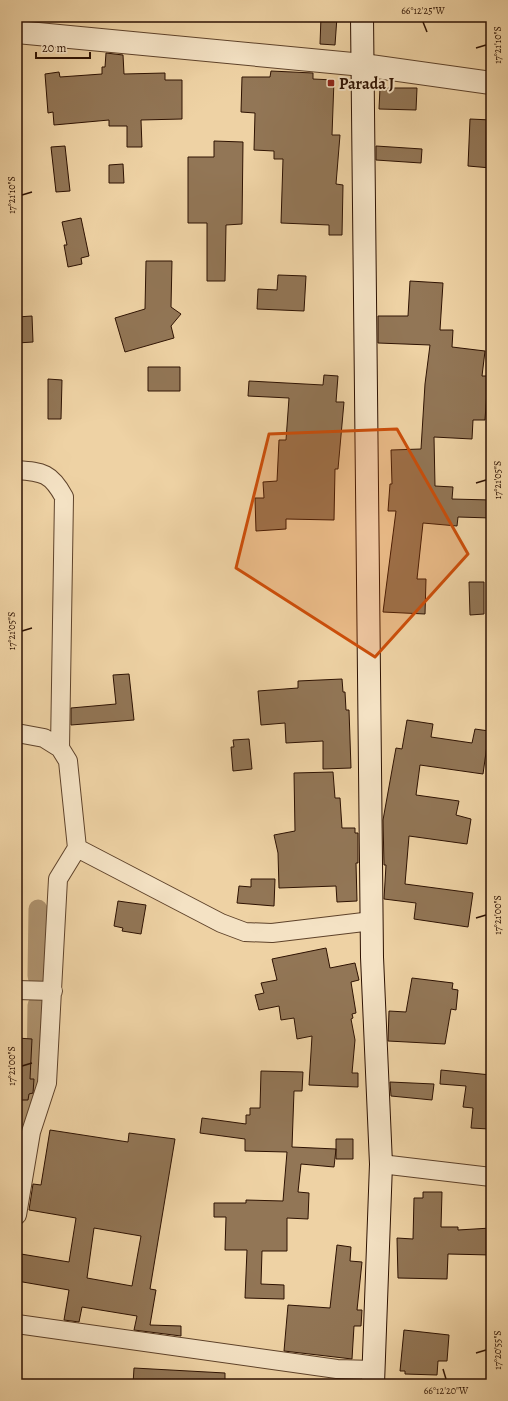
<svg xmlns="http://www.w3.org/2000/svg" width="508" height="1401" font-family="Alegreya,serif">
<rect width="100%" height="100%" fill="#eed2a4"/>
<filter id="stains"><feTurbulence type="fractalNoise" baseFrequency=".005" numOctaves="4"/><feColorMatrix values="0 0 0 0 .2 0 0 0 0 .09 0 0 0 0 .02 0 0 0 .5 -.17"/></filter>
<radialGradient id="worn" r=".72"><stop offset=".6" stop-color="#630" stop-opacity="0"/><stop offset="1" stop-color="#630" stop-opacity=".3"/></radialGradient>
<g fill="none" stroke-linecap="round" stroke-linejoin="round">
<path stroke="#ad916d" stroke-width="19" d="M 37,976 L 38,909
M 17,1160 L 36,1082 L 37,1005"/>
</g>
<path fill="#927656" stroke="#2e1202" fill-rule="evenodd" d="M 321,17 L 337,17 L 335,45 L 320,44 Z
M 106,53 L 123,55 L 124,74 L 165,73 L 165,80 L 182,80 L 182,119 L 141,120 L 142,147 L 127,147 L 127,126 L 109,126 L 109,120 L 54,125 L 53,112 L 48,113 L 45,74 L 59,72 L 60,77 L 102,74 L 102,67 L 105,67 Z
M 271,71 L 313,73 L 313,79 L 334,80 L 332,135 L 340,135 L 336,184 L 343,185 L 342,235 L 329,235 L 329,225 L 281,223 L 283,159 L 274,159 L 274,151 L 254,150 L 255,113 L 241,112 L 242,77 L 270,77 Z
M 380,88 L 417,88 L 416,110 L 379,109 Z
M 470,119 L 491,120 L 491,168 L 468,166 Z
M 214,141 L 243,142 L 242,224 L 226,225 L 225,281 L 207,281 L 207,223 L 188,223 L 188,157 L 214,157 Z
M 65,146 L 70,191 L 56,192 L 51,147 Z
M 376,146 L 422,149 L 421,163 L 376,160 Z
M 123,164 L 124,183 L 109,183 L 109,165 Z
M 81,218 L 89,256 L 81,258 L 82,264 L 68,267 L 64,245 L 67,245 L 62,222 Z
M 146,261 L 172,261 L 171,307 L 181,314 L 171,326 L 174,338 L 125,352 L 115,318 L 145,309 Z
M 278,275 L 306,276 L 304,311 L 257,309 L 258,289 L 277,290 Z
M 410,281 L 443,283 L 440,330 L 453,330 L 452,347 L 485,351 L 482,376 L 488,376 L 485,420 L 473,420 L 472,439 L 434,437 L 435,486 L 453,487 L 452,499 L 491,500 L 491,518 L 458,517 L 457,526 L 423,523 L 417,579 L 426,579 L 425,614 L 383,612 L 396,511 L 388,511 L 390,484 L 392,484 L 391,450 L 421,449 L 425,384 L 430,345 L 378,343 L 378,316 L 408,316 Z
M 32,316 L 33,342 L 17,343 L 17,317 Z
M 148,367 L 180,367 L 180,391 L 148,391 Z
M 324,375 L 338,376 L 336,402 L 344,402 L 338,469 L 335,469 L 334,520 L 286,519 L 286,529 L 256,531 L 255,498 L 264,498 L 263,482 L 277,481 L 279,440 L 286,440 L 289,398 L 248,396 L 249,381 L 323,385 Z
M 48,379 L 62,380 L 61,419 L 48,419 Z
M 469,582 L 484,582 L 484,614 L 470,615 Z
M 129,674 L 134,720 L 71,725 L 71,708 L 116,704 L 113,675 Z
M 342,679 L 343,692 L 345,692 L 346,710 L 349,710 L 351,768 L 323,769 L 323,741 L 286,743 L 285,723 L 261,725 L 258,691 L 298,688 L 298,681 Z
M 407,720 L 433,724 L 431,737 L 472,743 L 475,729 L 489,731 L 483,774 L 420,765 L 416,795 L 459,801 L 456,815 L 471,819 L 467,844 L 409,836 L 405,884 L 473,893 L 468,927 L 414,919 L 416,903 L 384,899 L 386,865 L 384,865 L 383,820 L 396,748 L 402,749 Z
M 249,739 L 252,769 L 233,771 L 231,747 L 234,747 L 233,740 Z
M 333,772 L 335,798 L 340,798 L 342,828 L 355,828 L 355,833 L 358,833 L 358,863 L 356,863 L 357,901 L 337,902 L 336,886 L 279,888 L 278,853 L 274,835 L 295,831 L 294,773 Z
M 251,879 L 275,879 L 274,906 L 237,903 L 239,886 L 251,887 Z
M 118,901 L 146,905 L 141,934 L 122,931 L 123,928 L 114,926 Z
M 326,948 L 330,968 L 355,963 L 359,980 L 351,982 L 356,1013 L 352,1014 L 353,1018 L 351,1019 L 355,1040 L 352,1073 L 358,1073 L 358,1087 L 309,1085 L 312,1036 L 297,1039 L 294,1018 L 281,1020 L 279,1006 L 259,1010 L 255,995 L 264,993 L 261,983 L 277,980 L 272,959 Z
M 412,978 L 453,983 L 452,989 L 458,990 L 456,1010 L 451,1009 L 445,1044 L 388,1041 L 389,1011 L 406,1012 Z
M 17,1038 L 32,1039 L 30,1079 L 34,1079 L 33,1093 L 29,1094 L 28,1100 L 17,1100 Z
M 441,1070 L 491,1075 L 491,1117 L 489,1129 L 471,1128 L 473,1108 L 463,1107 L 466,1086 L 440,1084 Z
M 261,1071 L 303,1072 L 302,1091 L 294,1091 L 292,1147 L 336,1149 L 334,1167 L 301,1164 L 298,1192 L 309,1193 L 308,1219 L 287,1218 L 287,1251 L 262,1251 L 261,1284 L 284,1285 L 284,1299 L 245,1298 L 247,1250 L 225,1250 L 226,1217 L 214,1217 L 214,1203 L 246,1203 L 246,1200 L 283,1201 L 287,1152 L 245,1151 L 245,1139 L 200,1133 L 202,1118 L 246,1124 L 246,1115 L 250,1115 L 250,1108 L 260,1108 Z
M 390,1082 L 434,1084 L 432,1100 L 391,1096 Z
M 50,1130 L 128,1142 L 129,1133 L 175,1139 L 150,1289 L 156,1290 L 150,1325 L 181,1326 L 181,1336 L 134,1330 L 137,1316 L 82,1307 L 79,1322 L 64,1320 L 69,1290 L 17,1281 L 21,1254 L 69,1262 L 76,1218 L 29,1210 L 33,1184 L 41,1185 ZM 94,1228 L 141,1236 L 132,1286 L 87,1278 Z
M 336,1139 L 353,1139 L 353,1159 L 336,1159 Z
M 423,1192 L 442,1192 L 441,1227 L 458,1227 L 458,1230 L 491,1228 L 491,1255 L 448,1254 L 447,1279 L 398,1278 L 397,1238 L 413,1239 L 414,1198 L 423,1198 Z
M 337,1245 L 351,1247 L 350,1261 L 362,1262 L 357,1310 L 362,1310 L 361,1326 L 354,1326 L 352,1359 L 284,1351 L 288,1305 L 330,1308 Z
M 404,1330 L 449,1335 L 447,1361 L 438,1361 L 437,1375 L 405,1374 L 405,1371 L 400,1371 Z
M 134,1368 L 225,1373 L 225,1384 L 133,1384 Z"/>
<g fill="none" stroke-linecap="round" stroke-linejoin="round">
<g stroke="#5e422a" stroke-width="20">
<path id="minor" d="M 17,470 C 43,472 51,473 64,497 L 60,748
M 17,733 L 44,738 L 60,748 L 68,761 L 77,848 L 58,879 L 47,1083 L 31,1132 L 17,1215
M 77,848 L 221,923 L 245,932 L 272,933 L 372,921
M 17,990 L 53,991
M 381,1164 L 491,1177
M 17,1324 L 337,1369 L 374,1370"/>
</g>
<g stroke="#5e422a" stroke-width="24">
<path id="tertiary" d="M 17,32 L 363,65 L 491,83"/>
</g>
<g stroke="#2e1202" stroke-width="24">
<path id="secondary" d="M 362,17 L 372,957 L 381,1164 L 373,1384"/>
</g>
<use href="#minor" stroke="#f4e2c4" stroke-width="18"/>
<use href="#tertiary" stroke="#f4e2c4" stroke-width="22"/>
<use href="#secondary" stroke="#f4e2c4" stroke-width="22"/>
</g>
<path fill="#cc4e0a" fill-opacity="0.2" stroke="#cc4e0a" stroke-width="3" stroke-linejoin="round" d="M 397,429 L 468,554 L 375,657 L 236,568 L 269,434 Z"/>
<path fill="none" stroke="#2e1202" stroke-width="1.5" d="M 423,22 L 427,32M 476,48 L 486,45M 22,195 L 32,192M 476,483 L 486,480M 22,631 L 32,628M 476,918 L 486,915M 22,1066 L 32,1063M 476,1353 L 486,1350M 443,1369 L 446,1379"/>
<rect fill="#8f2418" stroke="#f4e2c4" stroke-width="1.5" x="327" y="79" width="8" height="8" rx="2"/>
<g text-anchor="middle" stroke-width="4" stroke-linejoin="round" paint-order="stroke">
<g font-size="16" font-weight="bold" fill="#2e1202" stroke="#f4e2c4" text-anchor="start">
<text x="339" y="89">Parada J</text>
</g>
</g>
<rect width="508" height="1401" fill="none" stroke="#eed2a4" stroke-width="44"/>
<path d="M36 52v6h54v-6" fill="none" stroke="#2e1202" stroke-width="2"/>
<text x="42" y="52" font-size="12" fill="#2e1202" stroke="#f4e2c4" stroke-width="3" paint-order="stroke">20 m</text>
<rect x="22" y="22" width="464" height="1357" fill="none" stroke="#2e1202" stroke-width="1.5"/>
<g font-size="10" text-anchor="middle" fill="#2e1202">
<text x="423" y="14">66°12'25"W</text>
<text transform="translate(497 45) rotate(-90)" y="4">17°21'10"S</text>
<text transform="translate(11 195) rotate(-90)" y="4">17°21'10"S</text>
<text transform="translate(497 480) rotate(-90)" y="4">17°21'05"S</text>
<text transform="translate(11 631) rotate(-90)" y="4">17°21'05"S</text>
<text transform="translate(497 915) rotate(-90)" y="4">17°21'00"S</text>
<text transform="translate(11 1066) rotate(-90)" y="4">17°21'00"S</text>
<text transform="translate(497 1350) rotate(-90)" y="4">17°20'55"S</text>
<text x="446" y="1394">66°12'20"W</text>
</g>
<rect width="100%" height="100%" filter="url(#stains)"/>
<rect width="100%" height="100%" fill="url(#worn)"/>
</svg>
